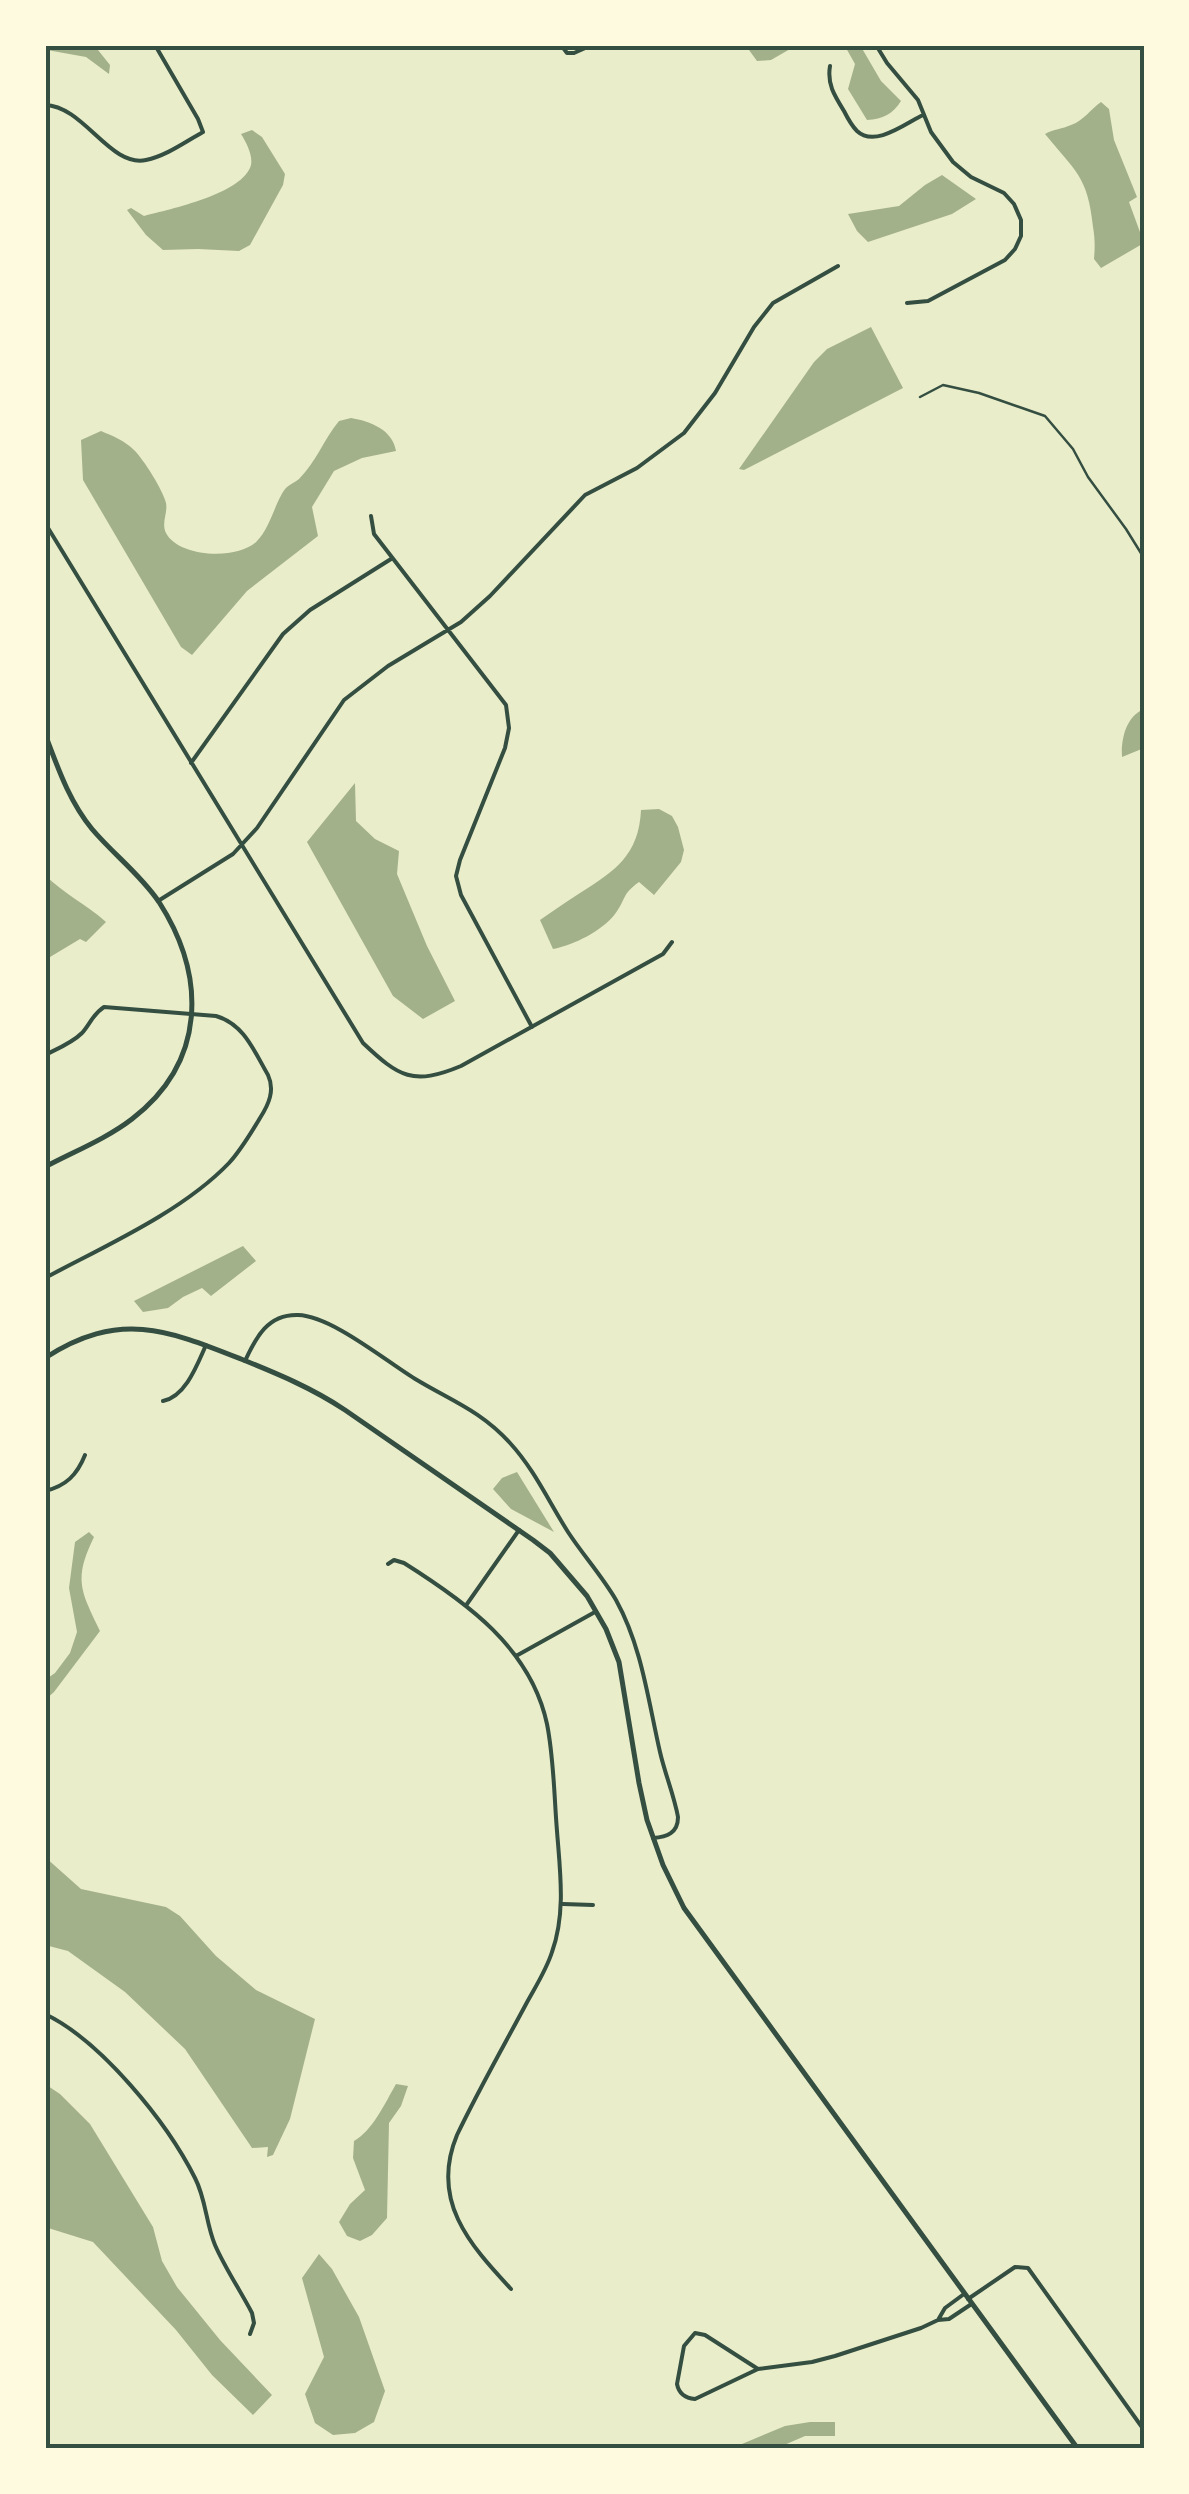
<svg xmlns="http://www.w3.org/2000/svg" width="1189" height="2494" font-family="Spectral,serif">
<rect width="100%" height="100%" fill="#e9edc9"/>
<path fill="#a3b18a" d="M 48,45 L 94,45 L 110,65 L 109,74 L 86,57 L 47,50 Z
M 749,45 L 797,45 L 771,60 L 757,61 L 749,50 Z
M 833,45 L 860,45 L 881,81 L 901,101 C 893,114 883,119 867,120 L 848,89 L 855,64 L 846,48 Z
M 1101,102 L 1109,109 L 1114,140 L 1137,197 L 1129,202 L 1144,243 L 1101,268 L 1094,259 C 1095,248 1095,238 1093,227 C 1088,176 1075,171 1045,134 C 1054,129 1062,129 1071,125 C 1083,121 1091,109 1101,102 Z
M 252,130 L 262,137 L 285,174 L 283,185 L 250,245 L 239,251 L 198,249 L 163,250 L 146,235 L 127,210 L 131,208 L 144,216 C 170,209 243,194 251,165 C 253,155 246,142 241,134 Z
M 942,175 L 976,199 L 952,214 L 868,242 L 857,231 L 848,214 L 899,206 L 925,185 Z
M 871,327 L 903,388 L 744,470 L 739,469 L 814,362 L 827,349 Z
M 351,418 C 370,421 393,430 396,451 L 362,458 L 334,471 L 312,507 L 318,536 L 247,591 L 192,655 L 181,647 L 83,480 L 81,440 L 101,431 C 113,436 125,441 134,450 C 144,460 163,490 166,503 C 168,513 161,523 166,533 C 179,558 239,560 257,541 C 271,527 277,496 287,487 C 290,484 296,482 299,479 C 316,462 324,439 339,421 Z
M 1140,711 L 1144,714 L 1144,748 L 1122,757 C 1121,741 1125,720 1140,711 Z
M 355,783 L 356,821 L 375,839 L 399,851 L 397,874 L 427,946 L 455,1001 L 423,1019 L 393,996 L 307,842 Z
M 659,809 L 672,816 L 678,827 L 684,850 L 681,862 L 654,895 L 639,882 C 621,895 627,898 615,914 C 602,931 574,945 553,949 L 540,920 C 553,911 566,902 580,893 C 615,871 639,855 641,810 Z
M 45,875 C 64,894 86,904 106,922 L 86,942 L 80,939 L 45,960 Z
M 243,1246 L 256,1261 L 211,1296 L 202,1288 L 183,1297 L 168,1308 L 143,1312 L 134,1301 Z
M 517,1472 L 554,1532 L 511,1509 L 493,1489 L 502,1478 Z
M 89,1532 L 94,1537 C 73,1580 81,1591 100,1631 L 54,1692 L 45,1700 L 45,1680 L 55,1673 L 70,1653 L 77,1632 L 69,1588 L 75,1542 Z
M 45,1857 L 81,1889 L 166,1907 L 180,1916 L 216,1956 L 256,1990 L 315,2019 L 290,2119 L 273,2155 L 267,2157 L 268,2147 L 252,2148 L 185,2049 L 125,1992 L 68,1951 L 45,1945 Z
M 45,2084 L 60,2094 L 90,2124 L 153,2227 L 162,2261 L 177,2287 L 220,2340 L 272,2395 L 253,2415 L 212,2375 L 176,2330 L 93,2242 L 45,2227 Z
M 396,2084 L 408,2086 L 401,2106 L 389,2123 L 387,2218 L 372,2235 L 360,2241 L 347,2236 L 339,2222 L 350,2204 L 365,2190 L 353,2158 L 354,2141 C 373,2130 385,2103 396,2084 Z
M 319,2254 L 332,2269 L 359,2317 L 385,2391 L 374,2422 L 355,2433 L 333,2435 L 315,2423 L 305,2394 L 324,2357 L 302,2278 Z
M 810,2422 L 835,2422 L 835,2436 L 805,2436 L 775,2449 L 730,2449 L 785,2426 Z"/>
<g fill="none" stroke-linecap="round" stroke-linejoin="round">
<path stroke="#344e41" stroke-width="2.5" d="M 920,397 L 943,385 L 979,393 L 1045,416 L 1073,449 L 1088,477 L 1126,529 L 1144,558"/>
<path stroke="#344e41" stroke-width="4" d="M 561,45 L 567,53 L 574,53 L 592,45
M 876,45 L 887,63 L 918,100 L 931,132 L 953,162 L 971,177 L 1004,193 L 1014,204 L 1021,220 L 1021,236 L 1015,249 L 1005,260 L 928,301 L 907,303
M 830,66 C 827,84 834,95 844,111 C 847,117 852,126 857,131 C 875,148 906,123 923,115
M 45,105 C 84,106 110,168 146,160 C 166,156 185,142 203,132 L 198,119 L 155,45
M 371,516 L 374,534 L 506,705 L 509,728 L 505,748 L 460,860 L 456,876 L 461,895 L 532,1027
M 45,523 L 363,1043 C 399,1077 413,1086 461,1066 L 663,954 L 672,942
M 191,763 L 283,634 L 310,610 L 391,559
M 158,901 L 233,854 L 257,828 L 344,700 L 388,666 L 461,622 L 490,596 L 585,495 L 637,468 L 684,433 L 715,393 L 754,327 L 773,303 L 838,266
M 45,1055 C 57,1049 72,1043 82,1033 C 90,1024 93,1014 104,1007 L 216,1016 C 244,1024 254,1051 268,1075 C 275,1090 269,1104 260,1118 C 251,1133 241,1150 229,1163 C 182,1212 105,1246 45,1278
M 245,1361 C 256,1337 268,1314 298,1315 C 332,1316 387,1362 417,1380 C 452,1401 481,1411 510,1443 C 534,1469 549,1502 568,1532 C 583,1555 602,1576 616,1600 C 642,1647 648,1700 660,1752 C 665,1774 674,1795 678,1817 C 678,1833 667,1837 653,1838
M 163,1401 C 186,1396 197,1365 206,1345
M 45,1491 C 66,1486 77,1475 85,1455
M 388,1564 L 394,1560 L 404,1563 C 466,1602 531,1648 547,1724 C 554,1759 554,1795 557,1831 C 560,1871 566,1913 552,1952 C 546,1971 534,1989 525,2006 C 502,2049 478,2091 457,2135 C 430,2200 469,2244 511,2289
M 467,1604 L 519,1530
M 516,1656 L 595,1612
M 563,1904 L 593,1905
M 45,2014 C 101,2041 167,2122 195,2178 C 206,2199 206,2224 215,2245 C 225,2268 240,2290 252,2313 L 254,2323 L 250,2334
M 968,2299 L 1015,2267 L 1028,2268 L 1144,2430
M 938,2320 L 945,2308 L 964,2294
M 695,2333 L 705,2335 L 758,2369 L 695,2399 C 685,2398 679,2394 677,2384 L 684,2346 Z
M 758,2369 L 812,2362 L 835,2356 L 921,2328 L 938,2320 L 949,2319 L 970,2305"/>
<path stroke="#344e41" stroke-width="5" d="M 45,734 C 58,768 69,801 92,829 C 114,855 140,874 159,902 C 207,977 206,1062 132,1119 C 106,1139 73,1152 45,1167
M 45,1358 C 119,1310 168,1330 241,1359 C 278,1374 312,1388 345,1410 L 533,1540 L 550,1553 L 587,1596 L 606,1629 L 619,1662 L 639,1783 L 647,1820 L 663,1865 L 684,1908 L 1078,2449"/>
</g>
<rect width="1189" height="2494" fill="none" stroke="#fefae0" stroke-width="95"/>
<rect x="48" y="48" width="1094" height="2398" fill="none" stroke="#344e41" stroke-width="4"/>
</svg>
